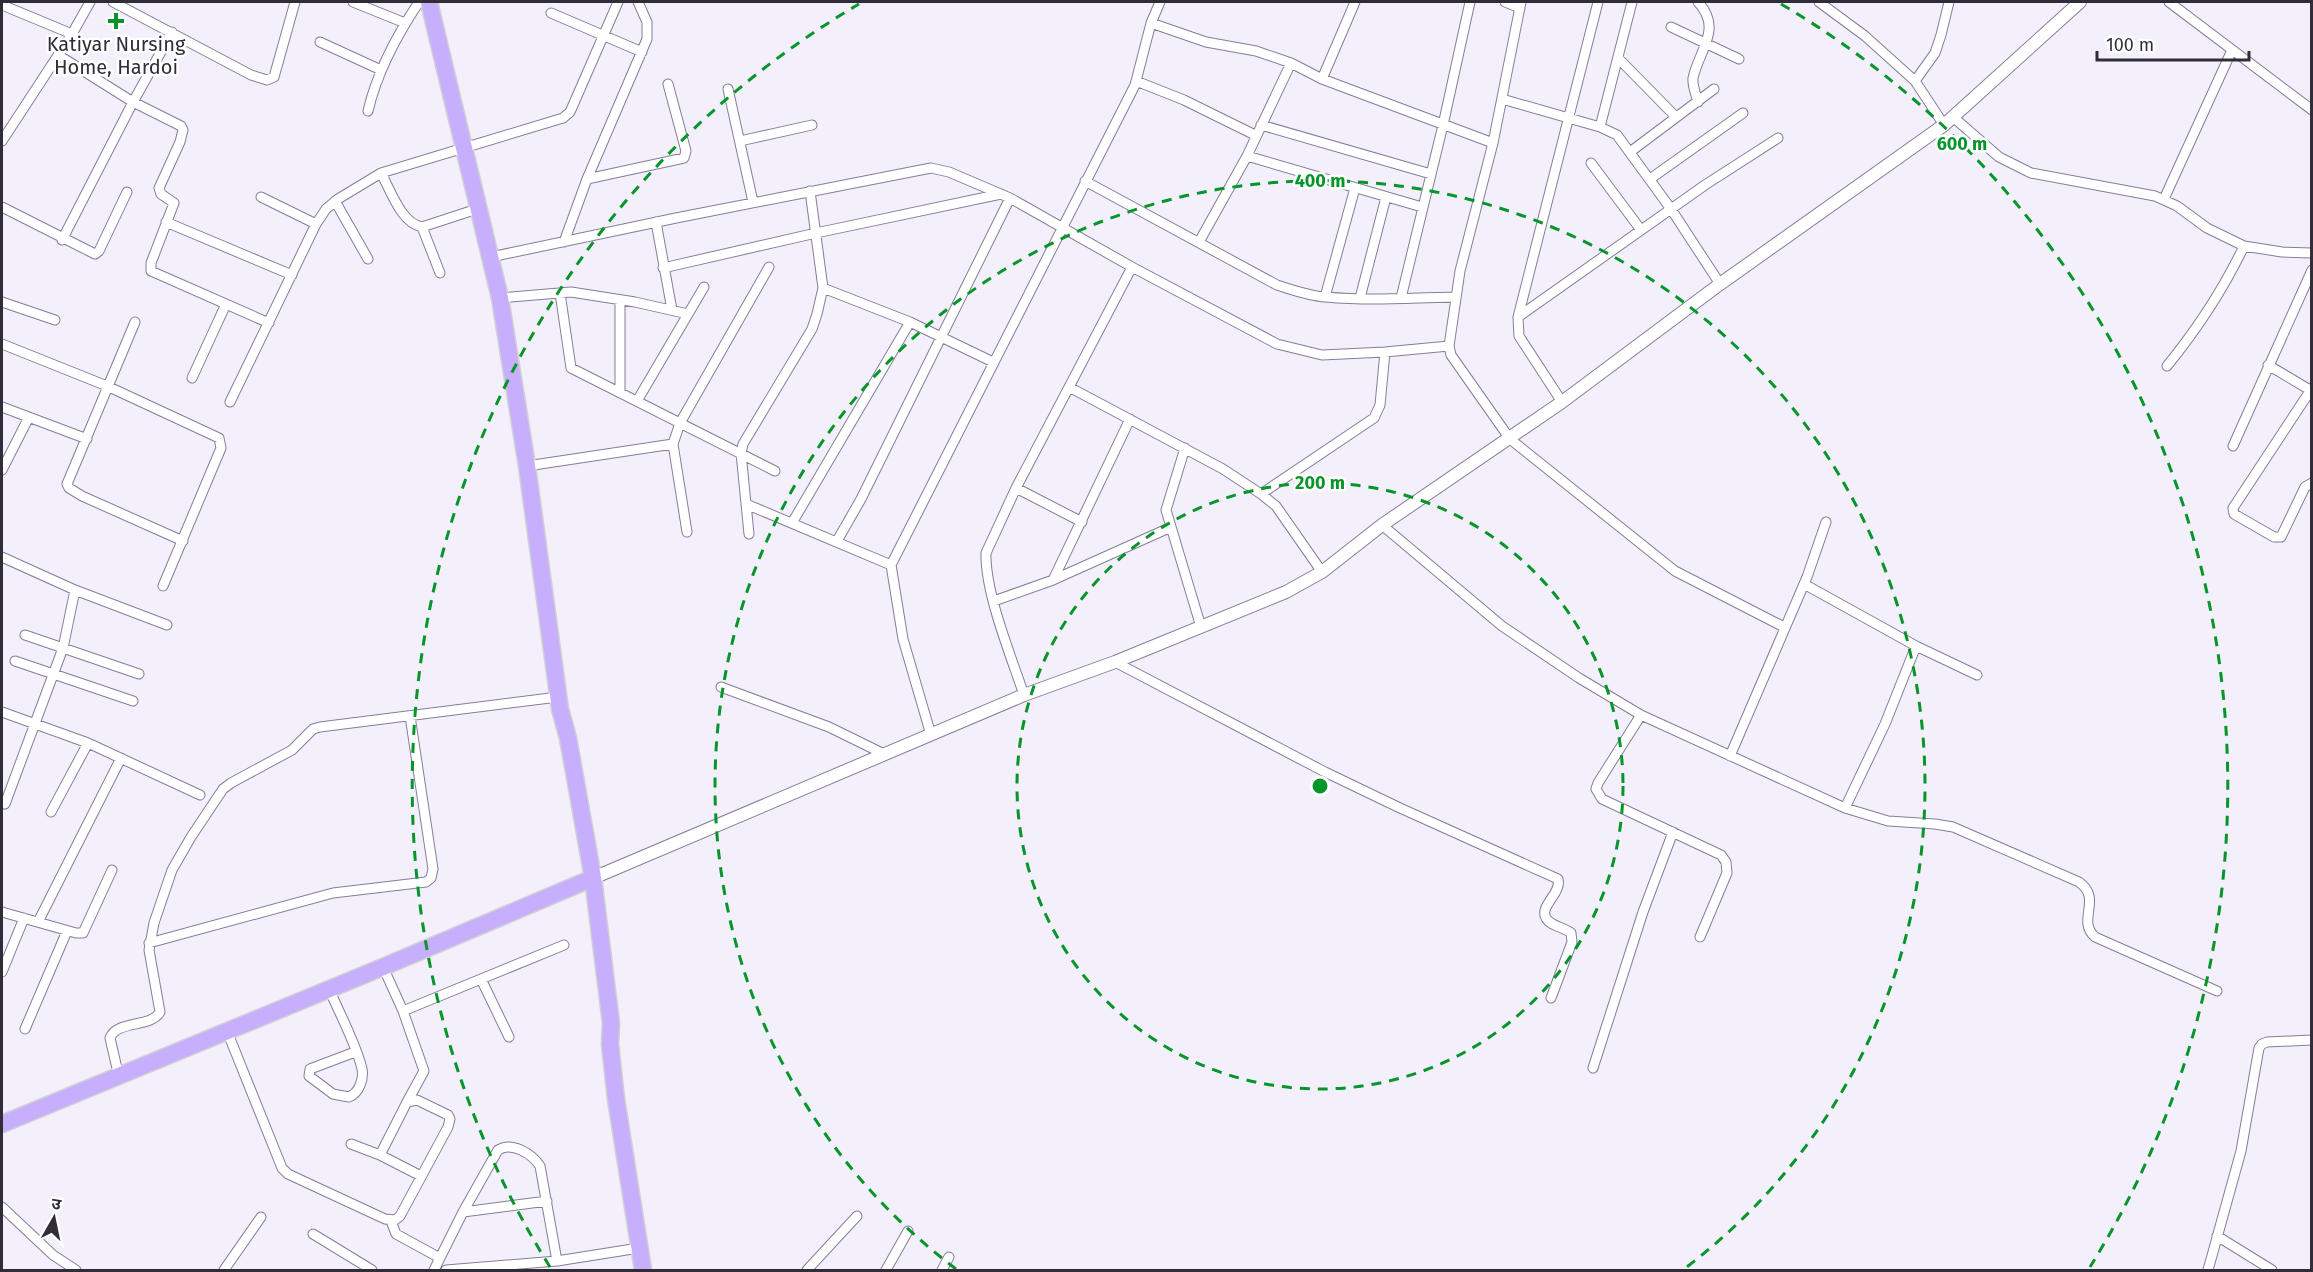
<svg xmlns="http://www.w3.org/2000/svg" width="2313" height="1272" font-family="'Fira Sans','Noto Sans Devanagari',sans-serif">
<rect width="100%" height="100%" fill="#f3f0fc"/>
<g fill="none" stroke-linecap="round" stroke-linejoin="round">
<g stroke="#857d99" stroke-width="11">
<path id="minor" d="M 113,2 L 251,75 L 267,80 L 274,77 L 295,2
M 353,2 L 405,23
M 1505,2 L 1520,8
M 1521,2 L 1493,143 L 1460,271 L 1449,346 L 1451,355 L 1510,439 L 1675,571 L 1784,627
M 1698,2 C 1723,29 1699,50 1693,78 C 1692,85 1696,95 1698,102
M 1819,2 L 1865,36 L 1915,81 L 1944,125
M 2169,2 L 2312,110
M 2,5 L 72,34
M 551,13 L 642,52
M 1151,23 L 1206,42 L 1256,51 L 1291,63 L 1322,79 L 1493,143
M 1671,27 L 1739,59
M 320,42 L 381,70
M 58,55 L 133,102 L 181,126 L 183,130 L 180,142 L 159,188 L 161,194 L 174,203 L 151,263 L 151,271 L 269,323
M 1618,58 L 1676,117
M 1322,79 L 1355,2
M 1136,81 L 1184,100 L 1255,135
M 1915,81 L 1935,53 L 1941,35 L 1949,2
M 728,89 L 753,202
M 1502,99 L 1600,127 L 1617,135 L 1671,209 L 1720,284
M 368,111 C 377,72 397,35 419,2
M 1953,117 L 1999,157 L 2031,173 L 2155,196 L 2177,206 L 2207,228 L 2244,246 L 2282,252 L 2312,253
M 1261,125 L 1431,174
M 1600,127 L 1632,2
M 2,141 L 72,34 L 90,2
M 740,141 L 812,125
M 1630,152 L 1714,89
M 1247,156 L 1422,207
M 1591,163 L 1641,230
M 381,173 C 391,191 401,223 422,227 L 480,208
M 587,179 L 684,158 L 686,151 L 668,84
M 1650,179 L 1743,113
M 1085,181 L 1277,285 C 1293,290 1309,296 1326,297 C 1369,301 1413,298 1456,297
M 261,197 L 316,224
M 2164,199 L 2232,50
M 335,201 L 368,259
M 2,207 L 95,254 L 99,251 L 127,192
M 166,222 L 292,275
M 656,222 L 672,310
M 422,227 L 440,273
M 62,240 L 133,102 L 172,32
M 564,242 L 587,179 L 647,39 L 647,22 L 638,2
M 1199,242 L 1247,156 L 1291,63
M 491,257 L 676,218 L 931,168 L 949,172 L 1010,198 L 1132,267 L 1277,344 L 1322,355 L 1385,352 L 1449,346
M 663,268 L 816,233 L 1001,194
M 823,288 L 910,322 L 993,362
M 560,293 L 571,368 L 775,471
M 1325,297 L 1355,188
M 500,298 L 571,292 L 635,302 L 688,314
M 1360,298 L 1386,197
M 1401,298 L 1443,125 L 1470,2
M 2,302 L 55,320
M 1518,317 L 1705,185 L 1778,138
M 135,322 L 67,484 L 69,488 L 82,496 L 183,541
M 2,344 L 107,386 L 219,438 L 221,448 L 163,586
M 2268,365 L 2310,390
M 2167,366 C 2198,328 2223,290 2244,246
M 192,378 L 226,304
M 1069,387 L 1223,469 L 1261,494 L 1276,506 L 1322,572
M 2312,388 L 2233,508 L 2234,514 L 2274,537 L 2281,537 L 2305,487 L 2312,483
M 620,393 L 620,300
M 637,401 L 704,287
M 230,402 L 316,224 L 326,209 L 338,199 L 381,173 L 563,118 L 570,112 L 574,103 L 618,2
M 1562,402 L 1519,336 L 1518,317 L 1598,2
M 2,407 L 87,439
M 2233,446 L 2312,270
M 1185,448 L 1166,510 L 1201,627
M 527,466 L 673,444
M 2,470 L 29,417
M 1016,488 L 1082,522
M 1261,494 L 1374,418 L 1380,405 L 1385,352
M 746,504 L 891,565
M 792,523 L 910,322
M 1382,525 L 1502,626 L 1579,678 L 1641,715 L 1845,808 L 1888,821 L 1935,824 L 1953,827 L 2079,882 C 2103,899 2076,920 2095,937 L 2217,991
M 687,532 L 673,444 L 680,423 L 769,267
M 749,534 L 741,453 L 743,444 L 812,329 L 817,314 L 823,288 L 810,191
M 837,541 L 861,499 L 1010,198
M 2,557 L 75,590 L 167,625
M 1053,580 L 1130,419
M 1804,584 L 1916,646 L 1977,675
M 994,601 L 1053,580 L 1169,528
M 25,635 L 139,674
M 15,661 L 133,701
M 1115,662 L 1325,772 L 1400,808 L 1558,879 C 1562,893 1539,906 1546,918 C 1550,926 1564,927 1571,933 L 1572,942 L 1551,998
M 721,687 L 829,727 L 884,754
M 1024,695 C 1011,656 985,593 986,553 L 1016,488 L 1132,267
M 2,712 L 88,743 L 200,795
M 1641,715 L 1598,783 L 1596,789 L 1602,799 L 1721,855 L 1726,862 L 1727,873 L 1700,937
M 931,735 L 903,639 L 891,565 L 1135,85 L 1151,23 L 1160,2
M 1730,756 L 1807,577 L 1826,522
M 5,804 L 63,648 L 75,590
M 1845,808 L 1885,724 L 1916,646
M 51,812 L 88,743
M 2,912 L 76,933 L 83,933 L 112,870
M 38,922 L 121,758
M 149,943 L 333,893 L 426,882 L 431,878 L 433,869 L 410,716
M 383,967 L 403,1011 L 424,1071 L 407,1102
M 2,972 L 24,918
M 481,979 L 509,1037
M 329,989 C 339,1012 357,1046 362,1069 C 364,1079 359,1093 349,1097 L 333,1094 L 309,1076 L 310,1069 L 355,1052
M 403,1011 L 564,945
M 25,1029 L 67,931
M 227,1031 L 282,1168 L 288,1174 L 385,1219 L 395,1220 L 400,1216 L 448,1127 L 450,1119 L 448,1115 L 417,1100 L 407,1102 L 380,1155
M 1593,1068 L 1643,912 L 1673,832
M 119,1077 L 110,1038 C 117,1020 151,1028 160,1012 L 149,950 L 154,923 L 172,870 L 191,837 L 223,789 L 231,783 L 292,750 L 313,729 L 320,727 L 558,697
M 351,1144 L 380,1155 L 421,1176
M 2,1207 L 53,1255 L 76,1270
M 463,1212 L 547,1201
M 391,1221 L 396,1234 L 440,1258
M 313,1234 L 372,1270
M 2217,1236 L 2272,1270
M 224,1270 L 261,1217
M 434,1270 L 463,1212 L 498,1150 C 512,1141 532,1154 540,1166 L 557,1261
M 446,1270 L 557,1261 L 639,1248
M 807,1270 L 857,1216
M 886,1270 L 908,1231
M 942,1270 L 949,1257
M 2208,1270 L 2241,1151 L 2259,1048 L 2262,1044 L 2267,1042 L 2312,1040"/>
</g>
<g stroke="#857d99" stroke-width="14">
<path id="tertiary" d="M 593,878 L 1024,695 L 1115,662 L 1286,592 L 1322,572 L 1382,525 L 1562,402 L 1720,284 L 1944,125 L 2080,2"/>
</g>
<g stroke="#d1d1d3" stroke-width="19">
<path id="trunk" d="M 429,2 L 500,298 L 527,466 L 560,709 L 568,738 L 593,878 L 611,1023 L 610,1044 L 616,1099 L 643,1270
M 2,1124 L 383,967 L 593,878"/>
</g>
<use href="#minor" stroke="#fff" stroke-width="9"/>
<use href="#tertiary" stroke="#fff" stroke-width="12"/>
<use href="#trunk" stroke="#c8affe" stroke-width="16"/>
</g>
<g fill="none" stroke="#05952a" stroke-width="3" stroke-dasharray="10 8">
<circle cx="1320" cy="786" r="303"/>
<path d="M956 1269A605 605 0 1 1 1684 1269"/>
<path d="M550 1267A908 908 0 0 1 859 4M1781 4A908 908 0 0 1 2090 1267"/>
</g>
<path fill="#05952a" stroke="#fff" stroke-width="2" d="M113 12h6v6h6v6h-6v6h-6v-6h-6v-6h6z"/>
<g text-anchor="middle" stroke-width="5" stroke-linejoin="round" paint-order="stroke">
<g font-size="20" fill="#302d39" stroke="#fff">
<text x="116" y="51">Katiyar Nursing<tspan x="116" dy="23">Home, Hardoi</tspan></text>
</g>
</g>
<circle cx="1320" cy="786" r="9" fill="#05952a" stroke="#fff" stroke-width="3"/>
<g font-size="18" text-anchor="middle" font-weight="bold" fill="#05952a" stroke="#fff" stroke-width="5" stroke-linejoin="round" paint-order="stroke">
<text x="1962" y="150">600 m</text>
<text x="1320" y="187">400 m</text>
<text x="1320" y="489">200 m</text>
</g>
<rect width="2313" height="1272" fill="none" stroke="#302d39" stroke-width="6"/>
<g transform="translate(54 1218) rotate(9)" stroke="#ffffff" stroke-width="4.5" paint-order="stroke">
<path d="M0-4.5L10 22L0 15L-10 22Z" fill="#302d39"/>
<text y="-9" font-size="16" font-weight="bold" text-anchor="middle" fill="#302d39">उ</text>
</g>
<path d="M2097 51v9h152v-9" fill="none" stroke="#302d39" stroke-width="3"/>
<text x="2106" y="51" font-size="18" fill="#302d39" stroke="#ffffff" stroke-width="4.5" paint-order="stroke">100 m</text>
</svg>
